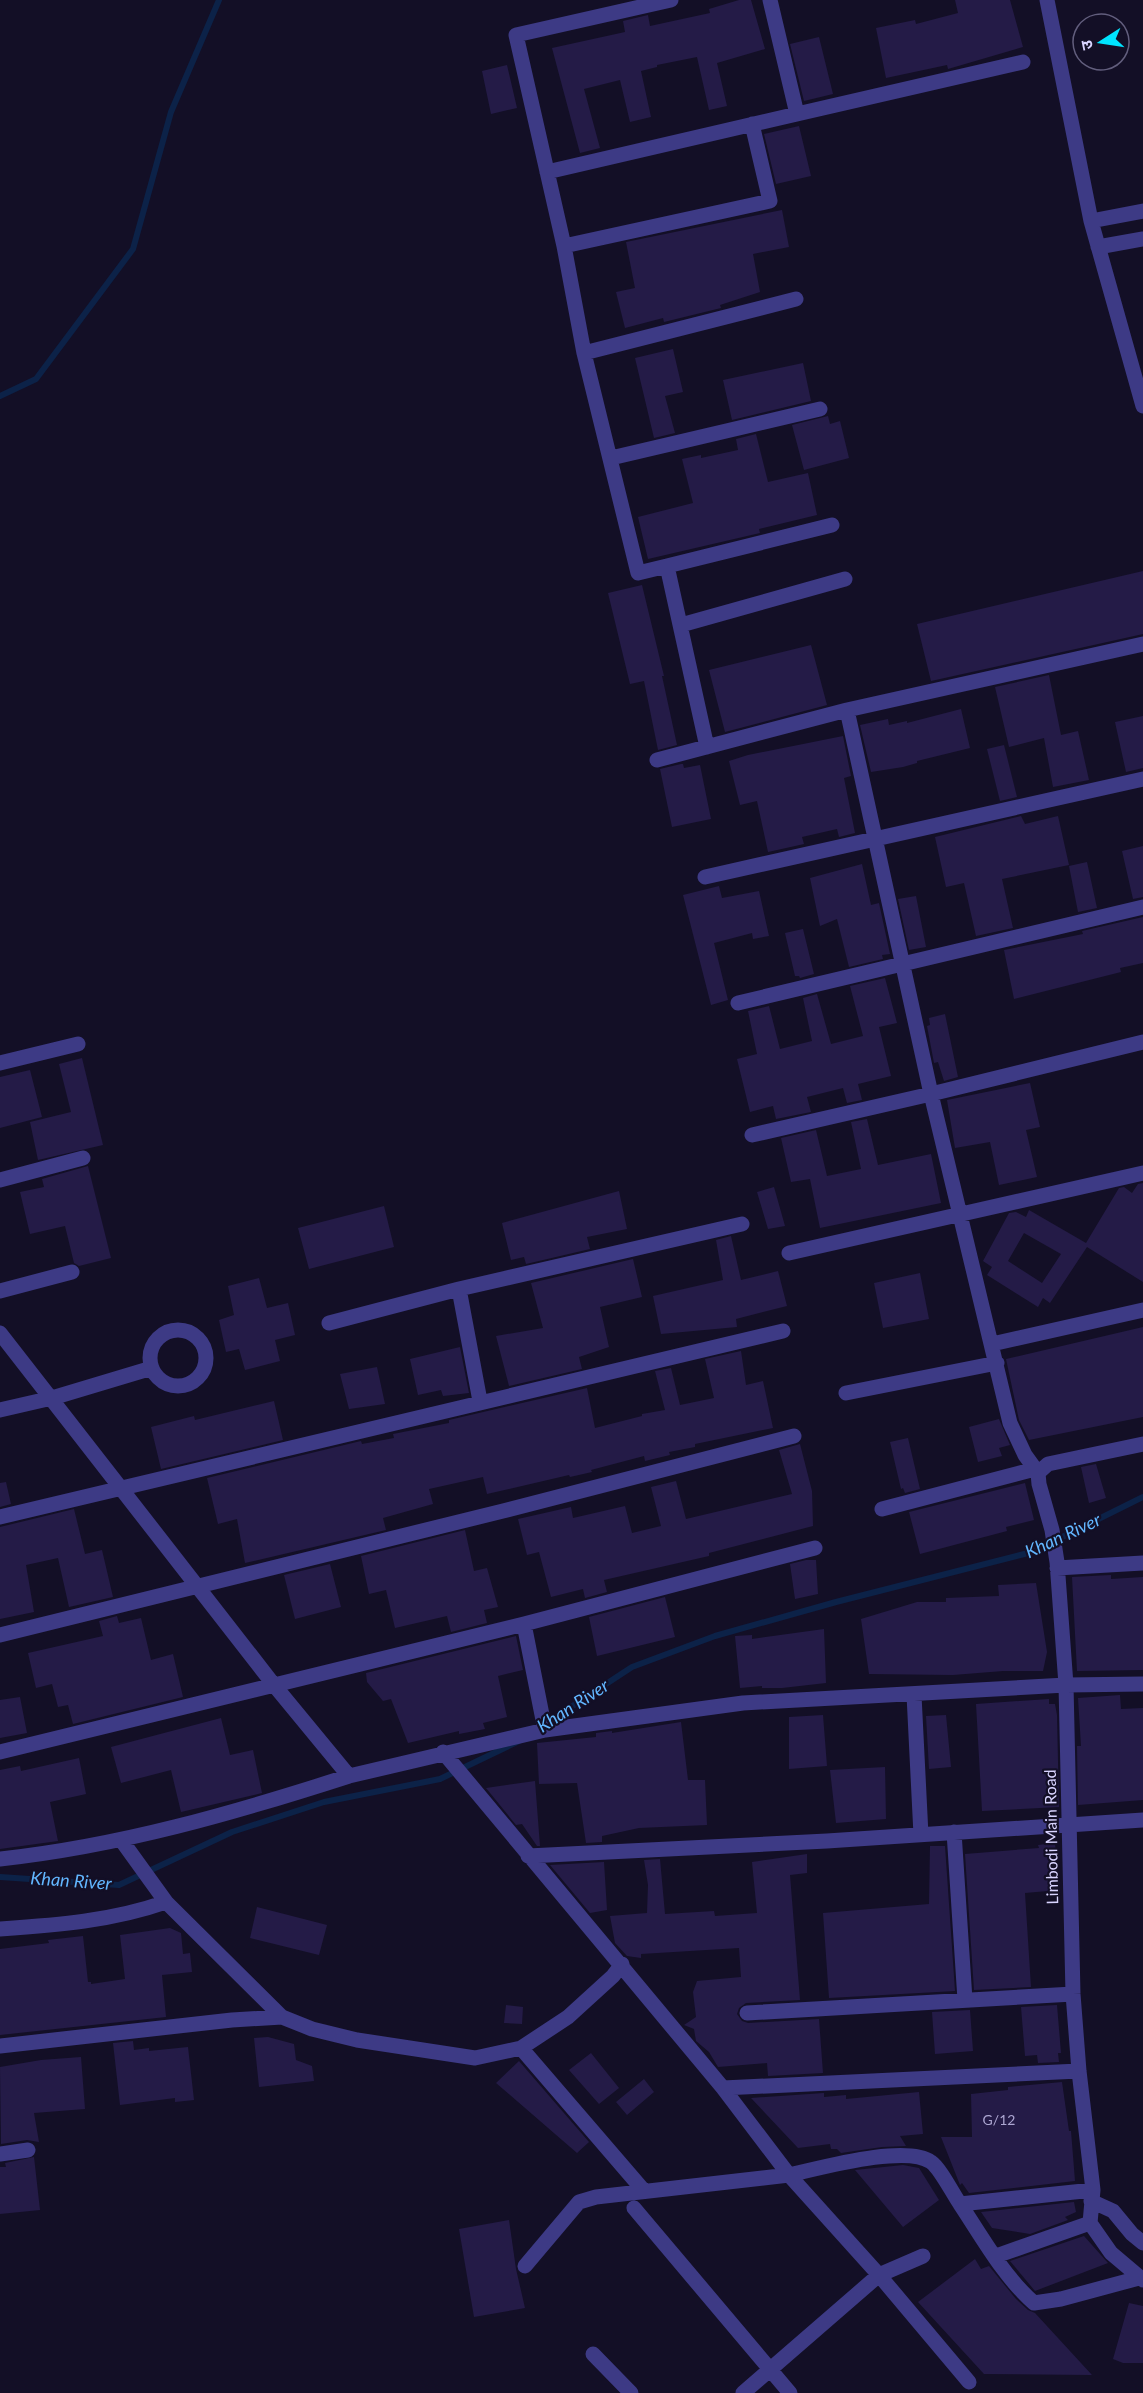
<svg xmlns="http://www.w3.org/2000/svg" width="1143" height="2393" font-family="Lato,'Noto Sans Devanagari',sans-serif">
<rect width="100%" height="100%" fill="#130f26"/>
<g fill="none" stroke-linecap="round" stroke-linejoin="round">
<path stroke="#0c2248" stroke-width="6" d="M 0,396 L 36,379 L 133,249 L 171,112 L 219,0
M 545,1724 L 632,1667 L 715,1636 L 836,1602 L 1032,1552 L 1143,1497
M 0,1877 L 119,1885 L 232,1832 L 324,1802 L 440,1779 L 519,1741"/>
</g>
<path fill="#241b47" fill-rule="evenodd" d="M 739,0 L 751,0 L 765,49 L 717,63 L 727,106 L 709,110 L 697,57 L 657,65 L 657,67 L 641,71 L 651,117 L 630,122 L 620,80 L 584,89 L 600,148 L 580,153 L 552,48 L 625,32 L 623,21 L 648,15 L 650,26 L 710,13 L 709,9 Z
M 955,0 L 1010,0 L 1023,47 L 948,69 L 947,65 L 886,78 L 876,28 L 915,20 L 916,24 L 958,13 Z
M 819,37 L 833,94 L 804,101 L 790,44 Z
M 507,65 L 517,108 L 491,114 L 482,71 Z
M 799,126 L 811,176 L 776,184 L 764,134 Z
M 782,210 L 789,247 L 753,254 L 760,292 L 720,305 L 721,308 L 664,322 L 663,318 L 625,328 L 616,292 L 635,288 L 626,242 Z
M 673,349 L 683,392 L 665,396 L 675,433 L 654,438 L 635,358 Z
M 803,363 L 811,401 L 732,420 L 723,380 Z
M 828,416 L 830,424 L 840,421 L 849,458 L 804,470 L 792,425 Z
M 756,434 L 768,482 L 808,473 L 817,515 L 759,529 L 760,533 L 648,559 L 638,517 L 693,503 L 682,459 L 701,455 L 701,458 L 738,450 L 736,439 Z
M 1143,571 L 1143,634 L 931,681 L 917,624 Z
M 642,585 L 664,676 L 662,676 L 677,745 L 658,750 L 644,681 L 630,684 L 608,593 Z
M 811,645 L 827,705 L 725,732 L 709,670 Z
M 1049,675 L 1061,735 L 1078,731 L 1089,780 L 1053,787 L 1044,738 L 1009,747 L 995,687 Z
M 961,709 L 970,748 L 917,761 L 917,763 L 903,767 L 871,772 L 860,725 L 888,719 L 889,725 L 907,721 L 907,723 Z
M 1143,716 L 1143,768 L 1126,772 L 1115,722 Z
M 843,736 L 851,776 L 844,778 L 855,833 L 839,837 L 837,829 L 802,837 L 804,844 L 768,852 L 757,801 L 740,805 L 729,761 L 748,755 Z
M 1004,745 L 1017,797 L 1000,801 L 987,749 Z
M 681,764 L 683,764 L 684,768 L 700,765 L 711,819 L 672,827 L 660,769 Z
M 1021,816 L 1025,824 L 1058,816 L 1069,865 L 1002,879 L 1013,928 L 976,936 L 964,883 L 946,887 L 935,837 Z
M 1143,846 L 1143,897 L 1133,899 L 1122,851 Z
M 1087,862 L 1097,908 L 1078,912 L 1069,866 Z
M 862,864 L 871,905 L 879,903 L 890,954 L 882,955 L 883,959 L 849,967 L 837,919 L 820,926 L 810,878 Z
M 719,886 L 722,898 L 759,891 L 769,936 L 753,939 L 752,933 L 714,943 L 728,1000 L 711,1005 L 683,895 Z
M 916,896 L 926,947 L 909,950 L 898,899 Z
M 1143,917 L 1143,963 L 1120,968 L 1121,972 L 1014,999 L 1004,950 L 1083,934 L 1082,931 Z
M 803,929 L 814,974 L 800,978 L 799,976 L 795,976 L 785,933 Z
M 885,978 L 897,1023 L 879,1027 L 891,1076 L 858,1084 L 862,1100 L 847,1103 L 843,1088 L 807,1097 L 811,1112 L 776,1119 L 773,1106 L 750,1112 L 737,1059 L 757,1054 L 748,1011 L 769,1006 L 780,1049 L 812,1041 L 803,998 L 817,994 L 831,1044 L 863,1036 L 850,986 Z
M 945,1014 L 958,1077 L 944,1081 L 938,1062 L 934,1063 L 927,1026 L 930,1025 L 929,1018 Z
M 82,1058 L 103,1145 L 38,1160 L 30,1122 L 71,1112 L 59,1064 Z
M 30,1070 L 42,1117 L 0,1128 L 0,1077 Z
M 1030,1083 L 1040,1127 L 1026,1130 L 1037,1177 L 999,1185 L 990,1142 L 955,1148 L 947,1100 Z
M 867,1119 L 878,1165 L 931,1154 L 941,1203 L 820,1228 L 810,1179 L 791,1182 L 781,1138 L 816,1130 L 827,1176 L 861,1169 L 851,1122 Z
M 88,1166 L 111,1258 L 79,1266 L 74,1263 L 65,1226 L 30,1234 L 20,1192 L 44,1187 L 42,1179 Z
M 1143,1183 L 1143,1282 L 1087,1247 L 1050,1303 L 1043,1298 L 1038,1307 L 987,1275 L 992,1267 L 983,1261 L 1009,1213 L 1016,1212 L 1026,1217 L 1029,1210 L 1086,1243 L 1119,1188 L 1124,1187 L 1132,1193 L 1138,1184 ZM 1024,1233 L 1061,1254 L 1042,1283 L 1008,1261 Z
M 774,1187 L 785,1226 L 768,1229 L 757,1192 Z
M 619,1191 L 627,1229 L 587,1237 L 590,1249 L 526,1264 L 524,1257 L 511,1260 L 502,1223 Z
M 384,1206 L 394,1247 L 309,1269 L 298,1228 Z
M 731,1236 L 741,1280 L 778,1271 L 787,1306 L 736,1319 L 737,1327 L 661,1334 L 653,1296 L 723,1280 L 716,1240 Z
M 633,1259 L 642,1297 L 600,1307 L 609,1347 L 579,1357 L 582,1369 L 509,1386 L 496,1336 L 543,1328 L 531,1283 Z
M 920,1273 L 929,1319 L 883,1328 L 874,1283 Z
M 259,1278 L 267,1308 L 288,1303 L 295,1335 L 275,1340 L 280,1361 L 245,1370 L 239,1349 L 226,1352 L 219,1320 L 234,1315 L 228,1286 Z
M 1143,1327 L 1143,1417 L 1029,1440 L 1019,1420 L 1006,1359 Z
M 460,1347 L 469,1393 L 443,1396 L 441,1390 L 418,1395 L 410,1359 Z
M 741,1351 L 746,1385 L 763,1381 L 773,1428 L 695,1444 L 695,1447 L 669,1452 L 670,1455 L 645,1461 L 644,1456 L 591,1470 L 592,1472 L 570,1477 L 569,1475 L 487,1494 L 483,1477 L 429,1489 L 433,1504 L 383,1518 L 386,1530 L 245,1563 L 237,1519 L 218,1524 L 207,1478 L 361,1441 L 362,1444 L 394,1438 L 393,1434 L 449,1423 L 449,1420 L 587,1388 L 595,1428 L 642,1416 L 642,1414 L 665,1410 L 655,1371 L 671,1368 L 680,1405 L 714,1398 L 705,1359 Z
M 377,1367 L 385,1404 L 349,1409 L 340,1374 Z
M 274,1401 L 283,1440 L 161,1469 L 151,1427 L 194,1416 L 195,1420 Z
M 999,1419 L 1010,1445 L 999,1448 L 1002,1456 L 978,1462 L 969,1427 Z
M 908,1438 L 920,1489 L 905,1493 L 903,1488 L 901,1489 L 890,1442 Z
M 800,1444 L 812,1491 L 813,1526 L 709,1553 L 709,1556 L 604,1580 L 607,1592 L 585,1598 L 583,1589 L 551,1597 L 539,1552 L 527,1555 L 518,1519 L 571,1507 L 573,1518 L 625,1506 L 632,1533 L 661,1526 L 651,1487 L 676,1481 L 686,1519 L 792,1494 L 779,1450 Z
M 1096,1464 L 1106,1498 L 1089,1503 L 1081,1467 Z
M 6,1482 L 11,1504 L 0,1507 L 0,1483 Z
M 1025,1483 L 1034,1520 L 1006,1527 L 1007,1531 L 920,1554 L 909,1512 Z
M 74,1509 L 85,1554 L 102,1550 L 113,1597 L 69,1607 L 58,1558 L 26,1565 L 34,1612 L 0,1619 L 0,1527 Z
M 465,1530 L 474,1571 L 487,1568 L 498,1607 L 484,1610 L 487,1623 L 451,1632 L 447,1616 L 395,1628 L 386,1590 L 369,1594 L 361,1556 Z
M 806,1560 L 816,1560 L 818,1594 L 795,1599 L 790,1564 Z
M 330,1564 L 341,1607 L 295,1619 L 284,1575 Z
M 1111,1575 L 1111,1579 L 1143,1577 L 1143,1670 L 1077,1671 L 1072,1577 Z
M 1036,1583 L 1047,1652 L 1043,1671 L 1003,1671 L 953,1675 L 869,1674 L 861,1619 L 917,1602 L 946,1602 L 946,1598 L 999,1596 L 998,1585 Z
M 665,1597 L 675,1637 L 597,1656 L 589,1617 Z
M 117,1616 L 119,1623 L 141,1618 L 151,1660 L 173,1654 L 183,1697 L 73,1724 L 68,1705 L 58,1707 L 52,1684 L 36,1688 L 28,1653 L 103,1636 L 99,1621 Z
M 824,1629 L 826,1683 L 782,1688 L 762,1688 L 762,1686 L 740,1688 L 735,1636 L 752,1635 L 752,1639 Z
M 516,1636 L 523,1670 L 498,1676 L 507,1717 L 483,1723 L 485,1729 L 459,1734 L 459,1731 L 408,1743 L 391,1699 L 383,1701 L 367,1682 L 366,1673 Z
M 1120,1695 L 1121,1709 L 1143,1708 L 1143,1800 L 1078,1805 L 1077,1746 L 1081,1746 L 1078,1698 Z
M 20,1697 L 27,1733 L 0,1738 L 0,1700 Z
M 1049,1699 L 1049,1704 L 1055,1704 L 1057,1715 L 1059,1807 L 982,1811 L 976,1704 Z
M 823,1715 L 827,1766 L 789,1769 L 789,1717 Z
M 946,1715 L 951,1767 L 929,1769 L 926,1716 Z
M 221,1718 L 230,1755 L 253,1750 L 262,1793 L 181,1812 L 171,1770 L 121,1783 L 111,1747 Z
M 681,1722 L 688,1780 L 705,1780 L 707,1825 L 639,1828 L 602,1836 L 602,1842 L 586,1843 L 577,1783 L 539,1784 L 537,1743 L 596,1737 L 596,1733 L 612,1731 L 612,1733 Z
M 79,1758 L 86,1794 L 50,1802 L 58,1841 L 0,1849 L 0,1770 L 20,1766 L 21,1771 Z
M 885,1767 L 886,1819 L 836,1823 L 830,1770 Z
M 535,1781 L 540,1846 L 537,1846 L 522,1824 L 516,1825 L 486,1788 Z
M 1055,1843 L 1059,1890 L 1025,1893 L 1031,1987 L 974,1990 L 965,1854 L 1039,1848 L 1038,1845 Z
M 930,1846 L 945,1846 L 955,1991 L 829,1998 L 823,1913 L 929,1904 Z
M 807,1854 L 807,1873 L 790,1875 L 800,2000 L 746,2003 L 739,2008 L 737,2014 L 742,2021 L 748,2023 L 819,2019 L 823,2073 L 768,2076 L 767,2063 L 718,2067 L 709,2052 L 696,2041 L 694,2029 L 684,2025 L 696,2017 L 693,1992 L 697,1981 L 741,1977 L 739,1948 L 641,1954 L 641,1958 L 627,1956 L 615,1943 L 610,1916 L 647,1913 L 648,1885 L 644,1860 L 660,1859 L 665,1914 L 714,1911 L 715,1916 L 757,1913 L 752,1862 Z
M 604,1862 L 607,1910 L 590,1913 L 550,1865 Z
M 257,1907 L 327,1925 L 319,1955 L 250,1938 Z
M 170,1928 L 181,1933 L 183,1954 L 190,1953 L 192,1972 L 162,1975 L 166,2017 L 0,2035 L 0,1949 L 49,1943 L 48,1940 L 83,1936 L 88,1982 L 91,1982 L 91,1984 L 125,1979 L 120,1935 Z
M 506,2005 L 523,2007 L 522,2024 L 504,2023 Z
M 1057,2005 L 1061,2053 L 1058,2053 L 1059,2062 L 1038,2063 L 1037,2055 L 1025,2056 L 1021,2007 Z
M 970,2010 L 973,2051 L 935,2054 L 932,2012 Z
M 268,2037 L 294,2044 L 296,2060 L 312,2066 L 314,2081 L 259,2087 L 254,2038 Z
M 133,2041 L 134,2050 L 149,2048 L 149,2051 L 188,2047 L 194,2100 L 175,2102 L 175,2098 L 120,2105 L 113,2043 Z
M 591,2053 L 619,2088 L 599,2104 L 569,2070 Z
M 81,2057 L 85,2109 L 34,2113 L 39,2142 L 27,2140 L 1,2144 L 0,2067 L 41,2060 Z
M 519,2061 L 589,2142 L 577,2153 L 496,2083 Z
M 644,2079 L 654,2092 L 627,2115 L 616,2102 Z
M 1062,2082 L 1069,2131 L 1071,2131 L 1075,2181 L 969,2193 L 962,2183 L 960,2185 L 941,2137 L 972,2137 L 971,2094 L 1008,2090 L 1008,2087 Z
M 919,2092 L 923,2134 L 900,2136 L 906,2146 L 882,2147 L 841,2153 L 837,2149 L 831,2149 L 830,2144 L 798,2148 L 751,2098 L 824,2093 L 824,2097 L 846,2095 L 846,2099 Z
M 34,2157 L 40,2210 L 0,2214 L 0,2167 L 6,2167 L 5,2163 Z
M 903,2165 L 919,2168 L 939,2200 L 903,2227 L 855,2170 Z
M 1074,2202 L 1076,2212 L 1065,2217 L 1068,2220 L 1030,2234 L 992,2228 L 981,2212 Z
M 509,2220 L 516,2269 L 525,2308 L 474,2317 L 459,2229 Z
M 1084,2236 L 1108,2263 L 1035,2291 L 1010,2261 Z
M 975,2259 L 981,2269 L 989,2266 L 1016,2299 L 1028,2310 L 1035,2313 L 1092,2375 L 984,2374 L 918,2302 Z
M 1129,2303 L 1143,2306 L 1143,2363 L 1123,2363 L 1113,2359 Z"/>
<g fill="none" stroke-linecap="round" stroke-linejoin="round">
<path stroke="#3d3a85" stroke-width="15" d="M 671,0 L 516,35 L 564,246 L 584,353 L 638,573 L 667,566 L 707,747
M 1047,0 L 1091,221 L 1143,406
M 797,114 L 1023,62
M 547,172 L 797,114 L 770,0
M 1091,221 L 1143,211
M 564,246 L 770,201 L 752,124
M 1098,247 L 1143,239
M 584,353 L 796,299
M 611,458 L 820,409
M 667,566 L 832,525
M 681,625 L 845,579
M 847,710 L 931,1094 L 1010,1423 L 1025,1455 L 1038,1473
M 657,760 L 847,710 L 1143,644
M 705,877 L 1143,779
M 738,1003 L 1143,907
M 0,1063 L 78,1044
M 752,1135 L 931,1094 L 1143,1042
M 0,1180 L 83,1158
M 789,1253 L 1143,1173
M 459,1289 L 480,1401
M 0,1291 L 72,1272
M 329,1323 L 459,1289 L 742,1224
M150 1358a28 28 0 1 1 56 0a28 28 0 1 1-56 0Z
M 0,1333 L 274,1685 L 349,1776 L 545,1730 L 743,1703 L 1066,1685 L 1143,1684
M 992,1344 L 1143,1310
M 846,1393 L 997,1363
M 0,1410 L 52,1398 L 152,1368
M 1038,1473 L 1039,1484 L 1052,1530 L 1057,1562 L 1066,1685 L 1073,1994 L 1079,2071 L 1093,2190 L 1090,2223 L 1111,2253 L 1143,2280
M 1038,1473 L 1048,1464 L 1143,1444
M 882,1509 L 1035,1469
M 0,1517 L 783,1331
M 1057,1568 L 1143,1563
M 524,1624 L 545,1730
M 0,1635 L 503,1511 L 794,1436
M 914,1695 L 921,1835
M 0,1752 L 524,1624 L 815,1548
M 443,1752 L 723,2088 L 789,2175 L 596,2197 L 579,2202 L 525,2266
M 954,1832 L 965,2000
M 528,1856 L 827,1841 L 1143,1820
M 0,1859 C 120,1846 234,1813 349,1776
M 166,1902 L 282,2017
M 0,1929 C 57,1925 112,1921 166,1902 L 122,1841
M 747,2013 L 1073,1994
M 0,2046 L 232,2020 L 282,2017 L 312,2029 L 357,2040 L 475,2058 L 521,2048 L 568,2017 L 613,1976 L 622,1964
M 521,2048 L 644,2191
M 723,2088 L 1079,2071
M 0,2154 L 28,2150
M 1091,2201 L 1113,2211 L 1132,2234 L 1143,2243
M 960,2204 C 982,2237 1004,2277 1034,2303 L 1061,2299 L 1139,2278
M 634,2208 L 790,2393
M 923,2256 L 879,2275 L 969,2382
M 996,2256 L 1090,2223
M 593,2354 L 631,2393
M 743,2393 L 879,2275 L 789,2175 C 821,2168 906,2144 931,2162 C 940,2168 953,2194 960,2204 L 1093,2190"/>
</g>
<g text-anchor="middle" stroke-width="4.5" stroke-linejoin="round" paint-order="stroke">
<g font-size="14" fill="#aca6d1">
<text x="999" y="2125">G/12</text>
</g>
<g font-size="16" fill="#d9d4ff" stroke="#130f26">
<text transform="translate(1051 1837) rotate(-91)" y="6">Limbodi Main Road</text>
</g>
<g font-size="18" font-style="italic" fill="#62b6ff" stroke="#130f26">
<text transform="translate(1063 1536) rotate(-25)" y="6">Khan River</text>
<text transform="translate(573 1706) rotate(-33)" y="6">Khan River</text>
<text transform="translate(71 1881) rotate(4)" y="6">Khan River</text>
</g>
</g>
<g transform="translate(1101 42) rotate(258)"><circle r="28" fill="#130f26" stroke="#625e7d" stroke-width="1.5"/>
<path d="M0-4.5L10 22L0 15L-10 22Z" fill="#00e5ff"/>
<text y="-9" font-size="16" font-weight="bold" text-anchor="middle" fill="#d9d4ff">उ</text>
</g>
</svg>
